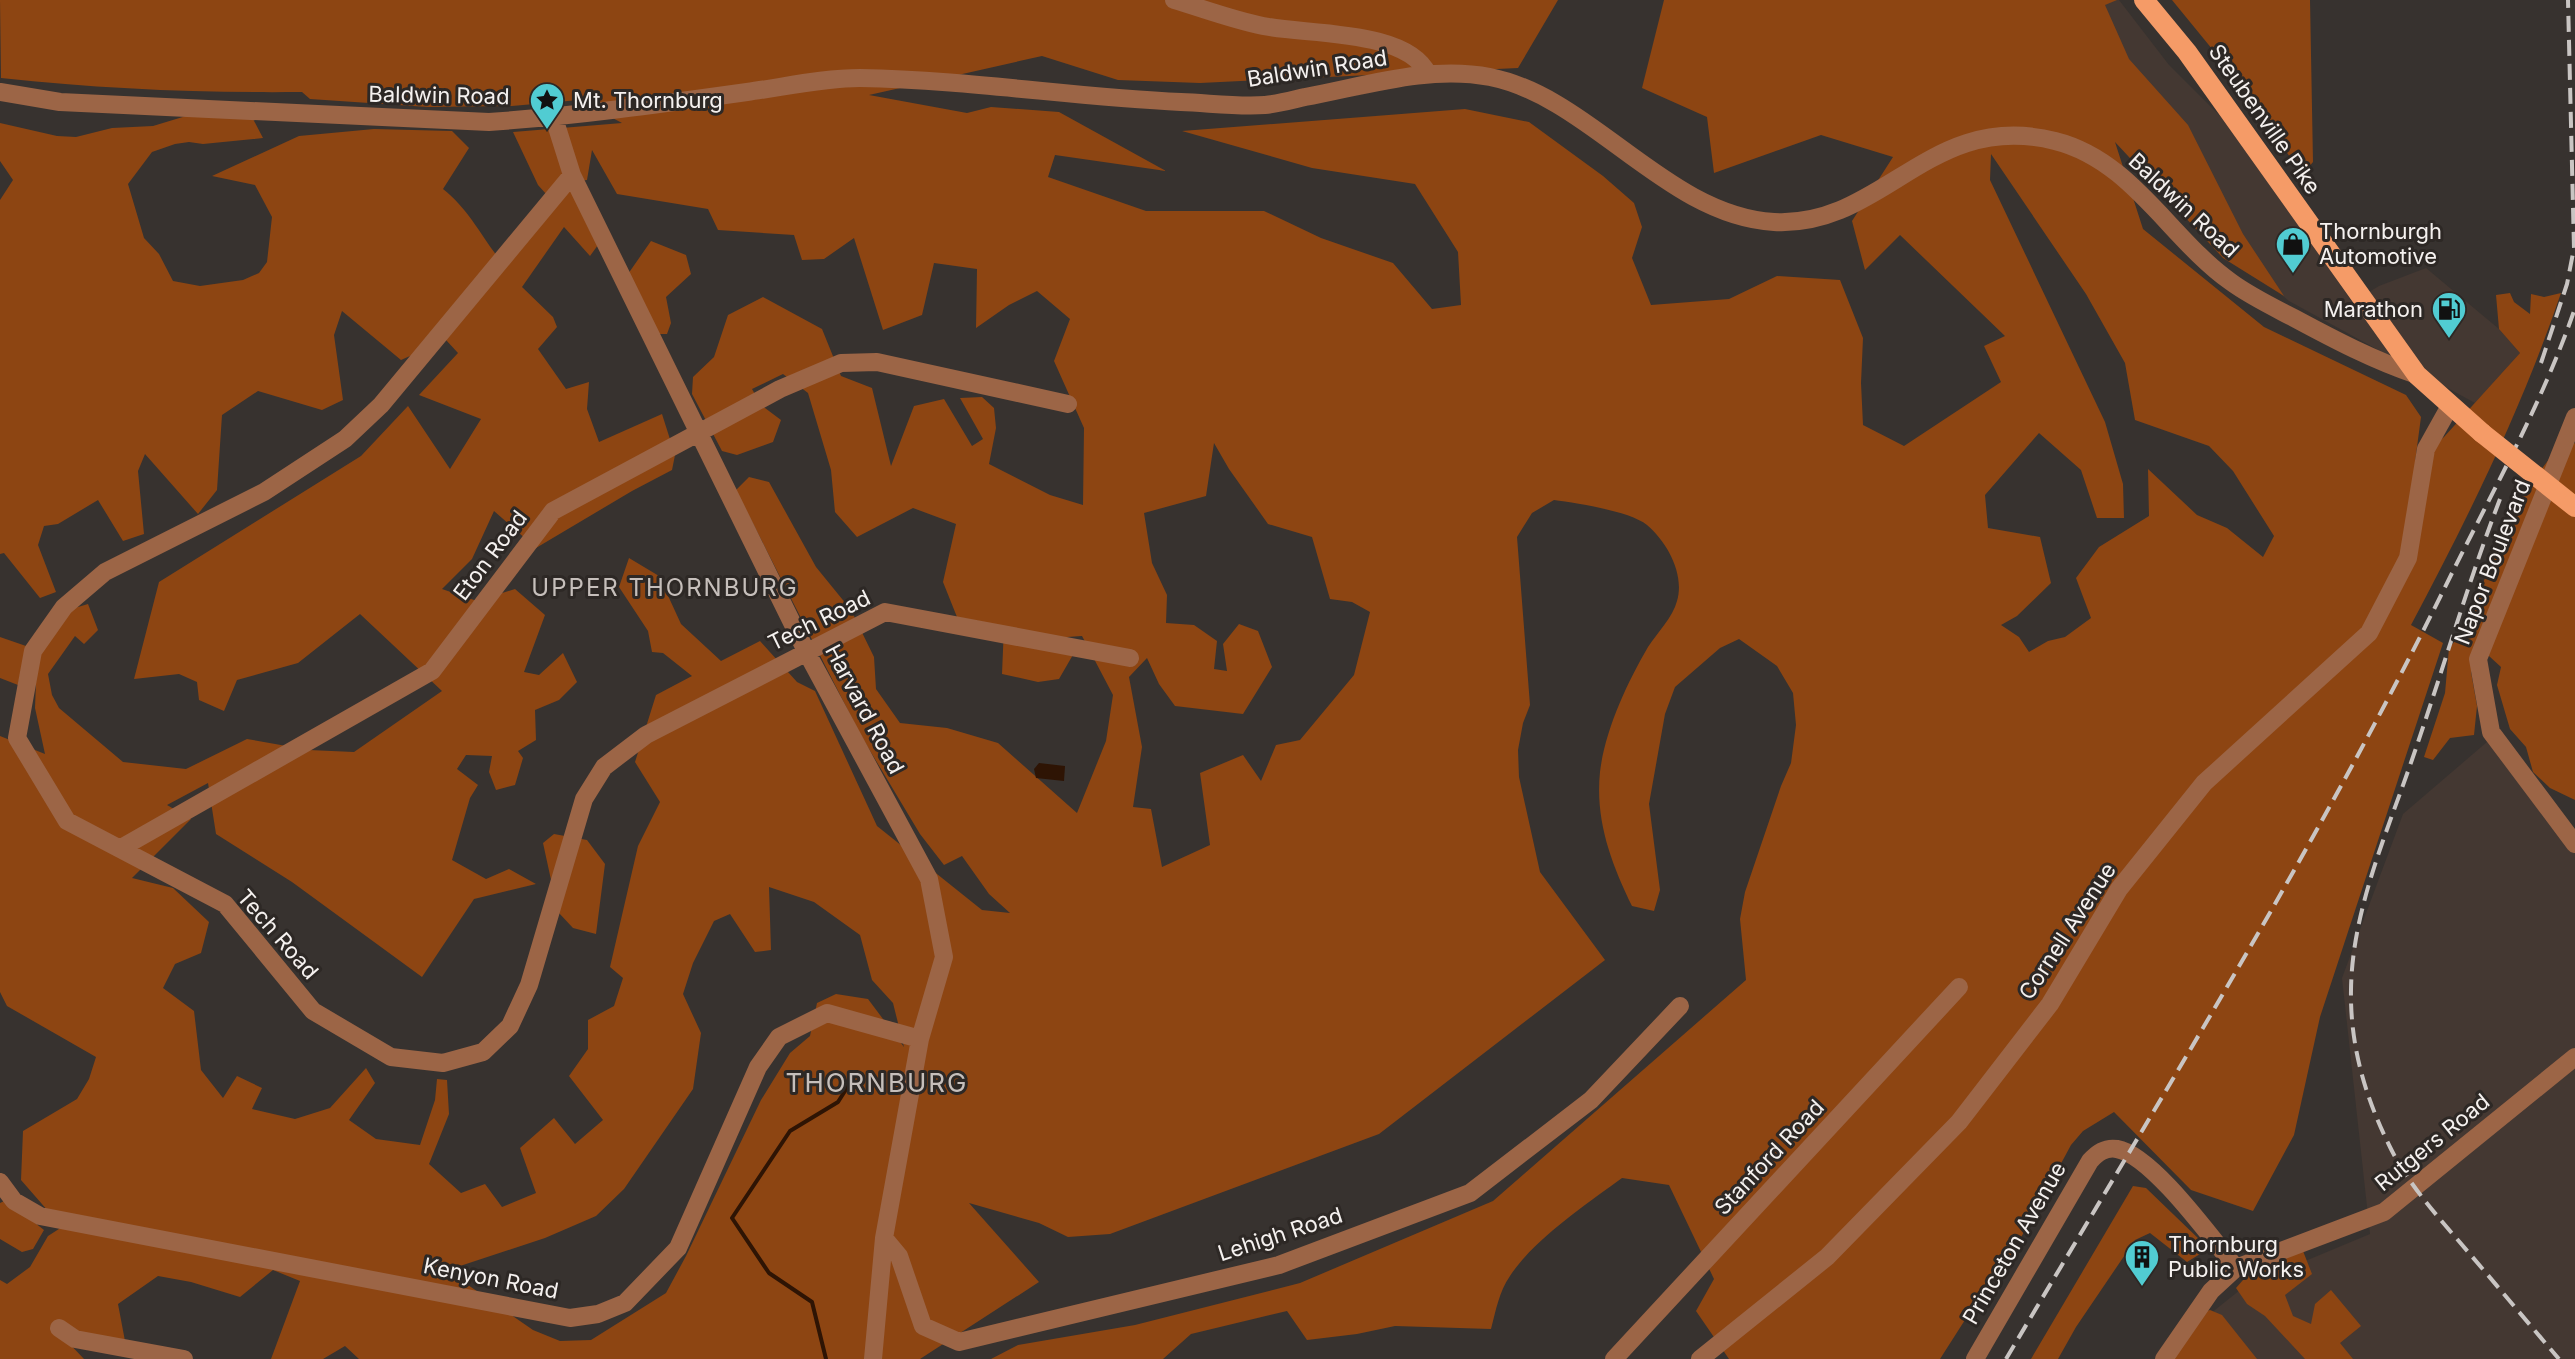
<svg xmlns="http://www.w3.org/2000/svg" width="2575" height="1359" font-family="Inter,sans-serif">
<rect width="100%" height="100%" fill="#37322f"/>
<path fill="#443832" d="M 2090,0 L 2119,0 L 2169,65 L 2242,138 L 2352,302 L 2379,286 L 2426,268 L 2499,329 L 2520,353 L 2475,403 L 2289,301 L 2228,249 Z
M 2487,742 L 2575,842 L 2575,1359 L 2248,1359 L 2210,1314 L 2245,1286 L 2370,1234 L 2342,978 L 2403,814 Z"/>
<path fill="#8d4512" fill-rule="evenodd" d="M 0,0 L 1558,0 L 1518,68 L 1200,83 L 1118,80 L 1042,56 L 869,95 L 967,113 L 991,107 L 1059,112 L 1166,171 L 1055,155 L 1048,177 L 1146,211 L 1264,211 L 1321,238 L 1393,263 L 1432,309 L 1461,305 L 1458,252 L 1415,184 L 1312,168 L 1182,131 L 1465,109 L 1529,122 L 1603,176 L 1634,203 L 1642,227 L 1632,258 L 1651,305 L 1729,299 L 1777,276 L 1840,280 L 1863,338 L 1861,383 L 1863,425 L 1904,446 L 2001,382 L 1984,346 L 2005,336 L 1900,235 L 1865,270 L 1852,221 L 1893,157 L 1821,135 L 1714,173 L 1707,117 L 1642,88 L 1664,0 L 2117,0 L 2105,5 L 2129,59 L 2188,125 L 2243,234 L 2284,296 L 2223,258 L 2115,142 L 2143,229 L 2264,327 L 2406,395 L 2421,417 L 2415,462 L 2444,437 L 2520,353 L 2499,329 L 2496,295 L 2510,293 L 2514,302 L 2530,314 L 2531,294 L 2544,297 L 2561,293 C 2522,408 2468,518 2411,625 L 2443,643 L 2320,1017 L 2294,1135 L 2253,1211 L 2191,1190 L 2114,1112 L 2083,1131 L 2071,1145 L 2011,1256 L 1986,1287 L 1940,1359 L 1729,1359 L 1696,1311 L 1714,1279 L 1669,1185 L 1622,1178 C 1588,1203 1533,1240 1510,1276 C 1499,1292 1496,1310 1491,1329 L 1395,1326 L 1357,1334 L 1307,1340 L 1287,1311 L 1191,1334 L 1163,1359 L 991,1359 L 1018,1345 L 1135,1325 L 1300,1283 L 1493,1201 L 1746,980 L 1740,919 L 1745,892 L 1781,786 L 1791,763 L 1796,725 L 1793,693 L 1777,666 L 1739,639 L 1720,648 L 1675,687 L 1665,714 L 1649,804 L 1660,890 L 1654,911 L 1632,906 C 1611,863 1595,820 1600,772 C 1605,730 1627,683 1648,647 C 1657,633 1673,617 1677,601 C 1685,574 1667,542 1647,525 C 1630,511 1576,503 1554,500 L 1532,513 L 1517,537 L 1530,705 L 1523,723 L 1518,750 L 1519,777 L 1540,872 L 1605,960 L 1379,1134 L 1110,1234 L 1068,1237 L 1039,1223 L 969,1203 L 1039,1282 L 920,1359 L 359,1359 L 345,1346 L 323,1359 L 271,1359 L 300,1281 L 273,1270 L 240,1297 L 191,1282 L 158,1276 L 118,1304 L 125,1341 L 65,1339 L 84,1359 L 0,1359 L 0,1280 L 7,1284 L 30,1267 L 48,1236 L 62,1227 L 21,1180 L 23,1131 L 77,1099 L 89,1079 L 96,1057 L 7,1006 L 0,992 L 0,736 L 45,754 L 35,708 L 37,657 L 68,610 L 88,604 L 98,630 L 84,644 L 75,636 L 48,674 L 52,695 L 59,708 L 123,762 L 186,769 L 247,739 L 309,750 L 354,752 L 442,691 L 360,614 L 298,663 L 237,680 L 224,711 L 199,700 L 197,682 L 179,674 L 134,679 L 159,582 L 361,456 L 408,406 L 450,469 L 481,419 L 419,395 L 458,353 L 446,340 L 401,360 L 342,311 L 334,335 L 343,400 L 322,410 L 258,391 L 222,415 L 217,490 L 198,514 L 145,454 L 138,471 L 144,534 L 123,541 L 98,500 L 58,524 L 44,526 L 38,545 L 56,592 L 40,598 L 4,553 L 0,554 L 0,200 L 13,180 L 0,161 L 0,123 L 57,136 L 76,137 L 112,128 L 153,126 L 186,116 L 252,117 L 263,138 L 203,144 L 189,142 L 175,144 L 152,152 L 128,184 L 144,238 L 159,254 L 173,281 L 200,286 L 243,280 L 259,273 L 267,262 L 272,217 L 255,185 L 212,176 L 299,136 L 374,129 L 452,131 L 469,148 L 443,189 C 470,210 483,240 505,266 L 555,204 L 538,185 L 513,132 L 622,123 L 579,100 L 512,106 L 428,107 L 310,99 L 302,92 C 200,93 102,89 1,78 ZM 592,150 L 617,194 L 708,209 L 718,230 L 794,235 L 802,260 L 824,259 L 854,238 L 883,330 L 922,315 L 934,263 L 977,269 L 976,328 L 1009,305 L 1037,291 L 1070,319 L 1054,361 L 1084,428 L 1083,505 L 1050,495 L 989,464 L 996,428 L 994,408 L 982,397 L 960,398 L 983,439 L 972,446 L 944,399 L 914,406 L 891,466 L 872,388 L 841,376 L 822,329 L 763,297 L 728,315 L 714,357 L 693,377 L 692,394 L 722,451 L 737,455 L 773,442 L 781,420 L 761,405 L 752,389 L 783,374 L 808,393 L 831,470 L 835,512 L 857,537 L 913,508 L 956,524 L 943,582 L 957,617 L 1004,626 L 1002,674 L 1038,682 L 1059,679 L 1074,653 L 1067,637 L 1082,636 L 1113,695 L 1106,741 L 1077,813 L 998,743 L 947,728 L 900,723 L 876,689 L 874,657 L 851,610 L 816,567 L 769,482 L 749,477 L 736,490 L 860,734 L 920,834 L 944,865 L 962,856 L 989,894 L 1010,913 L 982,910 L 877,826 L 815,691 L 797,682 L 760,641 L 721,661 L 681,624 L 659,576 L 629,558 L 619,587 L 648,631 L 652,652 L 663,653 L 692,676 L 656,695 L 635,762 L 660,802 L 638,846 L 610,967 L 623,978 L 614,1006 L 588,1020 L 588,1049 L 569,1076 L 603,1120 L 575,1144 L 554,1118 L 520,1148 L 536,1193 L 502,1207 L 485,1184 L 461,1193 L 429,1164 L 449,1114 L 447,1080 L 437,1079 L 435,1100 L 420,1145 L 376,1139 L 349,1120 L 375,1083 L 366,1068 L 330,1108 L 295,1119 L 252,1109 L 262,1088 L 237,1076 L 223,1098 L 201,1070 L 194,1011 L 163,988 L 175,964 L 201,953 L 209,922 L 173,888 L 132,878 L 191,819 L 167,805 L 208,783 L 216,834 L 292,882 L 422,977 L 474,899 L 536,884 L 509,869 L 486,879 L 452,860 L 470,798 L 478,785 L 457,769 L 466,755 L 492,756 L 489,772 L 496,790 L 515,785 L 523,758 L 518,751 L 536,740 L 535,710 L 559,700 L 577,682 L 563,653 L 539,675 L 524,672 L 545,615 L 515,589 L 477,601 L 442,589 L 472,559 L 494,511 L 536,548 L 632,491 L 672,470 L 675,455 L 662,414 L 599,442 L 587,409 L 589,382 L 566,389 L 538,349 L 557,327 L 553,317 L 522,287 L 564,227 L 590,256 L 598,245 L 572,182 L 587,180 ZM 1991,154 L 2086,294 L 2125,363 L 2135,420 L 2209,446 L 2233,471 L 2274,536 L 2263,557 L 2227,528 L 2197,515 L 2148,469 L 2149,516 L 2099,547 L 2076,578 L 2091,618 L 2065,637 L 2048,641 L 2029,652 L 2019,637 L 2001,625 L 2017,616 L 2051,583 L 2040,537 L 1988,528 L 1985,495 L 2039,433 L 2081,470 L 2097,518 L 2124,518 L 2123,484 L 2105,422 L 1990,180 ZM 1214,443 L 1229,469 L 1268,524 L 1312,537 L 1330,599 L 1352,602 L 1370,612 L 1354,675 L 1300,740 L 1276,745 L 1261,781 L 1243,755 L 1200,773 L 1210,845 L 1162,867 L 1151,809 L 1133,807 L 1142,747 L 1129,677 L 1147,658 L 1159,684 L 1175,706 L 1243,714 L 1272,667 L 1258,631 L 1239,624 L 1223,644 L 1227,671 L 1214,669 L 1217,641 L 1194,625 L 1166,623 L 1167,595 L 1152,563 L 1144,513 L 1206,496 ZM 769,887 L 814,902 L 860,935 L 872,980 L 893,1003 L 904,1047 L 868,999 L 836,994 L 817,1003 L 810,1036 L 790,1053 L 761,1100 L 686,1256 L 666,1293 L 591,1340 L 560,1341 L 533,1330 L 468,1285 L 457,1267 L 545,1238 L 596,1216 L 624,1189 L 693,1089 L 701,1033 L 683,994 L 693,963 L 714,921 L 730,914 L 755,952 L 771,950 Z
M 2172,0 L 2310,0 L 2313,162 L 2307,169 L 2292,160 L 2235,77 Z
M 651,241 L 686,255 L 691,274 L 666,297 L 671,323 L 667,334 L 655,334 L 628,274 Z
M 2575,443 L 2575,800 L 2550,788 L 2533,772 L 2526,747 L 2510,729 L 2497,685 L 2501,667 L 2489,656 L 2472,660 L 2471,672 L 2477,706 L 2474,735 L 2450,738 L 2433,760 L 2424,757 L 2445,693 L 2449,648 L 2474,619 L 2476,603 L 2507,516 L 2552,455 Z
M 0,637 L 26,646 L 18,685 L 0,678 Z
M 554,834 L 587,840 L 605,864 L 596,934 L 573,928 L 558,912 L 543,843 Z
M 2133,1186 L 2146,1188 L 2201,1241 L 2200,1254 L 2187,1262 L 2150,1233 L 2135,1240 L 2076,1327 L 2058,1359 L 2031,1359 Z
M 6,1200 L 44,1230 L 33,1249 L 22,1252 L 0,1239 L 0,1203 Z
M 2303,1251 L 2312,1274 L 2285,1295 L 2293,1316 L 2311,1324 L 2315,1304 L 2331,1290 L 2361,1326 L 2340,1343 L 2353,1359 L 2305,1359 L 2265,1316 L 2247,1304 L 2236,1288 L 2250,1272 Z
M 2210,1310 L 2222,1315 L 2257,1359 L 2173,1359 L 2204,1312 Z"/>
<path fill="#2e1404" d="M 1039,763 L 1065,766 L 1064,781 L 1036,778 L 1034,769 Z"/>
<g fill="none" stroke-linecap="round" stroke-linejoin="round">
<path stroke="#2e1404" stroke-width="4" d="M 826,1359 L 812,1302 L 769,1273 L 732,1218 L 790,1131 L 838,1102 L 857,1072"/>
<path stroke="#9c6546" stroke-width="18" d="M 1174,0 C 1204,9 1233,20 1263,26 C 1306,35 1407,29 1428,74
M 0,92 L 60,102 L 489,122 C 575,116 661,104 747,92 C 784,87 823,78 860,78 C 968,80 1074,97 1181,102 C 1209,103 1238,107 1265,105 C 1278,104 1292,100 1305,97 C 1365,86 1429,65 1490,77 C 1591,97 1667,216 1774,222 C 1883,228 1930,109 2055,141 C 2132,160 2170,239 2231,282 C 2250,296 2273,307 2294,318 C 2335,340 2373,360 2417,375
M 554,118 L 572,175 L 806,651 L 929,879 L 944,957 L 920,1039 L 884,1238 L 873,1359
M 572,175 L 381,405 L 345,439 L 264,492 L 105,572 L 64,607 L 33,651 L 17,738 L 67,821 L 225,904 L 313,1011 L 391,1057 L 443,1063 L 483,1052 L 510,1026 L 529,985 L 584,799 L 604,767 L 646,735 L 885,612 L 1130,658
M 2575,417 L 2478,659 L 2491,732 L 2575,844
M 121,848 L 432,671 L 553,511 L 780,389 L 841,363 L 877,362 L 1068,404
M 0,1182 L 14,1201 L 40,1216 L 570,1318 L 598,1314 L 625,1303 L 678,1248 L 758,1067 L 779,1037 L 827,1013 L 920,1039
M 884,1238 L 899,1256 L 923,1326 L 959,1342 L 1279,1265 L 1470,1193 L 1591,1100 L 1680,1006
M 59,1328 L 75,1339 L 184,1359
M 1614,1359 L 1959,987
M 1700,1359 L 1827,1257 L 1959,1122 L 2050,1004 L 2119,889 L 2204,783 L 2369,633 L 2408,558 L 2426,449 L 2450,406
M 1975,1359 L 2090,1161 C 2097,1153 2105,1147 2117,1149 C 2152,1155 2212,1239 2236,1268
M 2164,1359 L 2211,1291 L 2236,1268 L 2384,1212 L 2575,1057"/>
<path stroke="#f59b67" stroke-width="20" d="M 2144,0 L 2187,52 L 2417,375 L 2482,433"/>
<path stroke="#c9c5c3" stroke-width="4" stroke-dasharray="16 8" stroke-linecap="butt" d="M 2541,363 L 2567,284 L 2574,248 L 2568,0
M 2500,499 C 2469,580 2445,663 2417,745 C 2391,824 2352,906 2351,990 C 2350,1045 2365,1097 2390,1147 C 2409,1186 2441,1220 2469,1253 C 2499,1288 2529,1324 2559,1359
M 2006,1359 C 2160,1099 2320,842 2453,571 C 2496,485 2544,399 2575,308"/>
<path stroke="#f59b67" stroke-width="20" d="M 2482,433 L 2575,507"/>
</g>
<defs>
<g id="sight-pin" transform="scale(1.8)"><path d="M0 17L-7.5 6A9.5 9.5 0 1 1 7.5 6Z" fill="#51ccd2" stroke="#2d2825"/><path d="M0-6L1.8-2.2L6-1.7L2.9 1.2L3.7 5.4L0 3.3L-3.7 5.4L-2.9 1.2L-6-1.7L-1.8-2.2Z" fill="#111"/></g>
<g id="shop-pin" transform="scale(1.8)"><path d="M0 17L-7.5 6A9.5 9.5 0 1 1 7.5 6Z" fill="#51ccd2" stroke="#2d2825"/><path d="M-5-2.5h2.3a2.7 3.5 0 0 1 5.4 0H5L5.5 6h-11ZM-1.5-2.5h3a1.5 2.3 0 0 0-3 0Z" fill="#111"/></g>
<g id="fuel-pin" transform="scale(1.8)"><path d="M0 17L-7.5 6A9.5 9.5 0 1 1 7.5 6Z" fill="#51ccd2" stroke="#2d2825"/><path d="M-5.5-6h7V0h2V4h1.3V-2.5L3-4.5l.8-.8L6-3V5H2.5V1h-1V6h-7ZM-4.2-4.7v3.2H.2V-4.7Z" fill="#111"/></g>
<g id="building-pin" transform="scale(1.8)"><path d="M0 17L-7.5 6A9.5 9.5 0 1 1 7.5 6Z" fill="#51ccd2" stroke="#2d2825"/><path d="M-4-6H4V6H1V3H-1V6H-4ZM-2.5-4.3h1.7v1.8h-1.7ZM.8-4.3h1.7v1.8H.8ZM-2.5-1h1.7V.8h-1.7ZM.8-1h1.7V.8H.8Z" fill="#111"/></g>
</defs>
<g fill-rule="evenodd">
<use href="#sight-pin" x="547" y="100"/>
<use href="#shop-pin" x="2293" y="244"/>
<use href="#fuel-pin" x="2449" y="309"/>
<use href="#building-pin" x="2142" y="1257"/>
</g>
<g text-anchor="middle" stroke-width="6" stroke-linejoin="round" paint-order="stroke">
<g font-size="22" fill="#f5f1ef" stroke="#2d2825">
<text transform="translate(1317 68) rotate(-9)" y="8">Baldwin Road</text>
<text transform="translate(439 95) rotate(1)" y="8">Baldwin Road</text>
<text transform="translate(2265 119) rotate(55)" y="8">Steubenville Pike</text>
<text transform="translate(2184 205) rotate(43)" y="8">Baldwin Road</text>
<text transform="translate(490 555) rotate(-53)" y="8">Eton Road</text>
<text transform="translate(2492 562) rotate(-69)" y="8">Napor Boulevard</text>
<text transform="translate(819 620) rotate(-26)" y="8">Tech Road</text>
<text transform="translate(865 709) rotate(62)" y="8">Harvard Road</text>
<text transform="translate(2067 931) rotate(-57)" y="8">Cornell Avenue</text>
<text transform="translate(278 934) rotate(49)" y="8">Tech Road</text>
<text transform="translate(2432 1142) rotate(-39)" y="8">Rutgers Road</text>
<text transform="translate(1769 1157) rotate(-47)" y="8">Stanford Road</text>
<text transform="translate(1280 1234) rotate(-18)" y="8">Lehigh Road</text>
<text transform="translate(2014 1243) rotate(-60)" y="8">Princeton Avenue</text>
<text transform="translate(491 1278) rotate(11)" y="8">Kenyon Road</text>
</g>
<g font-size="22" fill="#f5f1ef" stroke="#2d2825" text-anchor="start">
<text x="573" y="108">Mt. Thornburg</text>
<text x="2319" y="239">Thornburgh<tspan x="2319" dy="25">Automotive</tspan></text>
<text x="2423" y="317" text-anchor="end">Marathon</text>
<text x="2168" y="1252">Thornburg<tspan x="2168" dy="25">Public Works</tspan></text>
</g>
<g font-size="24" letter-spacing="2" fill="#c6bfbb" stroke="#2d2825">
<text x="665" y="596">UPPER THORNBURG</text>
</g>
<g font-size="26" letter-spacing="2" fill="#c6bfbb" stroke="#2d2825">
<text x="877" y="1092">THORNBURG</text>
</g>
</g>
</svg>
